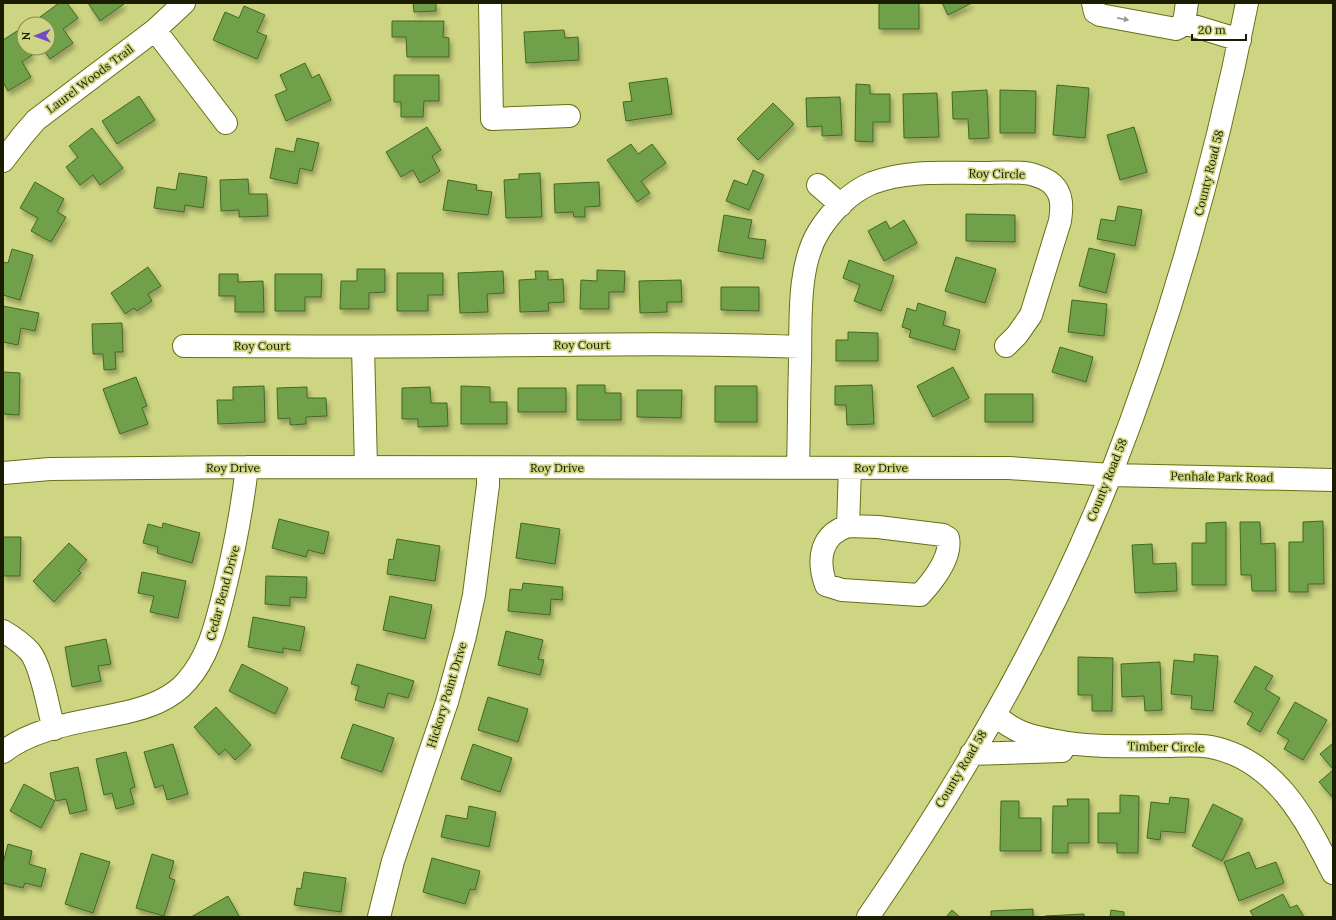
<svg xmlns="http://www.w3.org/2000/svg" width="1336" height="920" font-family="Lora,serif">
<defs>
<filter id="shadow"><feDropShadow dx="2.5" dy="4.5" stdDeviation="2" flood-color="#0004"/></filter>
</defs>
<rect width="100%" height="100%" fill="#cdd582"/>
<path fill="#70a048" stroke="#436823" filter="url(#shadow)" d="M 59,3 L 67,3 L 78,18 L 63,29 L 73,43 L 50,59 L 42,48 L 48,48 L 48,24 L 45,24 L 40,17 Z
M 88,3 L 123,3 L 124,4 L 100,21 Z
M 413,3 L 436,3 L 436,11 L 414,12 Z
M 879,3 L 919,3 L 919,29 L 879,29 Z
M 942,3 L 972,3 L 948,15 Z
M 244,6 L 265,15 L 257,32 L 267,36 L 257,59 L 213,40 L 225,12 L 239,18 Z
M 392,21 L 444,21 L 443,37 L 449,38 L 449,57 L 407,57 L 406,37 L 392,37 Z
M 564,30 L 565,38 L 578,37 L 579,60 L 526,63 L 524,32 Z
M 17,31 L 24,42 L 24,48 L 28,48 L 32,55 L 22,62 L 31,77 L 8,91 L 3,82 L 3,40 Z
M 305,63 L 312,78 L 319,74 L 331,100 L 286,121 L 275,95 L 287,90 L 280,75 Z
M 394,75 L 439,75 L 439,101 L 424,101 L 423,117 L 401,117 L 401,102 L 394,102 Z
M 667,78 L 672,114 L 626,121 L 623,102 L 632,101 L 629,83 Z
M 856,84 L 870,85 L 870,94 L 890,94 L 890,122 L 873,122 L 873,142 L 855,141 Z
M 1057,85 L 1089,88 L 1085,138 L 1053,135 Z
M 987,90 L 989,138 L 969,139 L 968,119 L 953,119 L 952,92 Z
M 1000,90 L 1036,91 L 1035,133 L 1000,133 Z
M 937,93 L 939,137 L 904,138 L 903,94 Z
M 139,96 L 155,120 L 117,144 L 102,121 Z
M 840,97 L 842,135 L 822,136 L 822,126 L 807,127 L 806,98 Z
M 773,103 L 794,124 L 758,160 L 737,139 Z
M 427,127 L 441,150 L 432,156 L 440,171 L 420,183 L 413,170 L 401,177 L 386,152 Z
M 1134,127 L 1147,172 L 1120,180 L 1107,135 Z
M 92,128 L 123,168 L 100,185 L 93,175 L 80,185 L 66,167 L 78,157 L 69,146 Z
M 297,138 L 319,143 L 312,171 L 300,168 L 297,184 L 270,178 L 276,148 L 294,152 Z
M 631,144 L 638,154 L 652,144 L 666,163 L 641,181 L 650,193 L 637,202 L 607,160 Z
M 753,170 L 764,175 L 749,210 L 726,201 L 734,180 L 747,185 Z
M 179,173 L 207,177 L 203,208 L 185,205 L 184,212 L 154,208 L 157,187 L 176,190 Z
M 540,173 L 542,217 L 506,218 L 504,180 L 519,179 L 519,174 Z
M 248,179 L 249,194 L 267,194 L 268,216 L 239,217 L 239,210 L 221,211 L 220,180 Z
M 448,180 L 477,185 L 476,190 L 492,192 L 488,215 L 443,210 Z
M 35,182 L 64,199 L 57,212 L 66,217 L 51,242 L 31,231 L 38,218 L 20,208 Z
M 599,182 L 600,206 L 585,207 L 585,217 L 574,217 L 573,212 L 555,213 L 554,184 Z
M 1118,206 L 1142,210 L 1135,246 L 1097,239 L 1101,219 L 1115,221 Z
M 966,214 L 1015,215 L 1015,242 L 966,241 Z
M 724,215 L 752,220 L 748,238 L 766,240 L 763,259 L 718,251 Z
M 904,220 L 917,243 L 884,261 L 868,231 L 886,221 L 890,229 Z
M 1089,248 L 1115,254 L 1106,293 L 1079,286 Z
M 12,249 L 33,255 L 20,300 L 3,295 L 3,262 L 8,263 Z
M 956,257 L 996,269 L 985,303 L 945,291 Z
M 849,260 L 894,276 L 881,311 L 854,301 L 860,285 L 843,278 Z
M 148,267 L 161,286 L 148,294 L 152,301 L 137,311 L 134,308 L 125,314 L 111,293 Z
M 357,269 L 385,269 L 385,292 L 369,293 L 369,309 L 340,309 L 341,281 L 357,281 Z
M 597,270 L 625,271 L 624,292 L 609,292 L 609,309 L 580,309 L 581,280 L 597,281 Z
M 503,271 L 504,293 L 487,294 L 488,312 L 460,313 L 458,273 Z
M 535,271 L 548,271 L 548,280 L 563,279 L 564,302 L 548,303 L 549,311 L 520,312 L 519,280 L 536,279 Z
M 397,273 L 443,273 L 443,295 L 428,295 L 428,311 L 397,311 Z
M 219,274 L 238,274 L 238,282 L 263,281 L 264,312 L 235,312 L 235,296 L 219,296 Z
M 275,274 L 322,274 L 321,297 L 305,297 L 305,311 L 275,311 Z
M 681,280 L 682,302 L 667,302 L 667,312 L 640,313 L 639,281 Z
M 721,287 L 759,287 L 759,311 L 721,310 Z
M 1072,300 L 1107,304 L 1104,336 L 1068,332 Z
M 918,303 L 946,312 L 943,325 L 960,330 L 955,350 L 909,337 L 911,330 L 902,327 L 907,308 L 916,311 Z
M 3,306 L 39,313 L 35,331 L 21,328 L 18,345 L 3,342 Z
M 122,323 L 123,352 L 115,352 L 116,369 L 104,370 L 103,354 L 93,354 L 92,324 Z
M 848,332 L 878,333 L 878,361 L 836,361 L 836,340 L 848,340 Z
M 1060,347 L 1093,357 L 1086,382 L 1052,372 Z
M 953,367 L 969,398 L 933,417 L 917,386 Z
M 3,372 L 20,373 L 19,415 L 3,414 Z
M 136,377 L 147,406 L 142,408 L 148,424 L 120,434 L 103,389 Z
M 577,385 L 605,385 L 605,393 L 621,393 L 621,420 L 577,420 Z
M 872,385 L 874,424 L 847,425 L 846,405 L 835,405 L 835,386 Z
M 264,386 L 265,422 L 218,424 L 217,400 L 233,400 L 233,387 Z
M 461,386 L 490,387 L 490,402 L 507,402 L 507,424 L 461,424 Z
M 715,386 L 757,386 L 757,422 L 715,422 Z
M 307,387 L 307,398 L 326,398 L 327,416 L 306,417 L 306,424 L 290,425 L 290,418 L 278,419 L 277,388 Z
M 430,387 L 431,403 L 447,403 L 448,426 L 418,427 L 418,419 L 402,419 L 402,388 Z
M 518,388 L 566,388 L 566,412 L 518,412 Z
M 637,390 L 682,390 L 681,418 L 637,417 Z
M 985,394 L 1033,394 L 1033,422 L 985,422 Z
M 279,519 L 329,532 L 324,554 L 308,550 L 306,557 L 272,548 Z
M 1323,521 L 1324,584 L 1308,584 L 1308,592 L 1289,592 L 1289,542 L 1303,542 L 1303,522 Z
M 1226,522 L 1226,585 L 1192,585 L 1192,543 L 1206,543 L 1206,523 Z
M 1240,522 L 1260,522 L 1261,544 L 1275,543 L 1276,591 L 1252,591 L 1251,575 L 1241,575 Z
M 163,523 L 200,533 L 192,563 L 157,553 L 158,547 L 143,543 L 148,524 L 162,528 Z
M 521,523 L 560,529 L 555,564 L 516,558 Z
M 3,537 L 21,537 L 20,576 L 3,576 Z
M 397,539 L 440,546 L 435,581 L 387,574 L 389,559 L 393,560 Z
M 69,543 L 87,560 L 78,570 L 81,573 L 54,602 L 33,581 Z
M 1152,544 L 1153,564 L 1176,563 L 1177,591 L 1135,593 L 1132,545 Z
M 142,572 L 186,581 L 178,618 L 150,612 L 154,596 L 138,593 Z
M 266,576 L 307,577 L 306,598 L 290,597 L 290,606 L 265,604 Z
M 523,583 L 563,587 L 562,600 L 551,599 L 550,615 L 508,611 L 510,589 L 522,590 Z
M 390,596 L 432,605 L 425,639 L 383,630 Z
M 253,617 L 305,627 L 300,651 L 283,648 L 283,653 L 248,647 Z
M 506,631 L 543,640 L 538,659 L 544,660 L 540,675 L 498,665 Z
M 106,639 L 111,664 L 98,666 L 101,681 L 72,687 L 65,647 Z
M 1194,654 L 1218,656 L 1213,711 L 1191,709 L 1192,696 L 1171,694 L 1174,660 L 1194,662 Z
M 1078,657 L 1113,658 L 1112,711 L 1092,711 L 1092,695 L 1078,695 Z
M 1160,662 L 1162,710 L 1145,711 L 1144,696 L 1122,697 L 1121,664 Z
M 242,664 L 288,688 L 275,714 L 229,691 Z
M 357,664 L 414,681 L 408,698 L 388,693 L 384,708 L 355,700 L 359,686 L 351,684 Z
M 1255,666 L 1273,676 L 1265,689 L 1280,698 L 1260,732 L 1247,724 L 1253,713 L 1234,702 Z
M 488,697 L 528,709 L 518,742 L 478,730 Z
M 1295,702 L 1327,720 L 1303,760 L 1284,749 L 1289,740 L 1277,733 Z
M 216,707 L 251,745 L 235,760 L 225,749 L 219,755 L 194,727 Z
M 353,724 L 394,738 L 382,772 L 341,758 Z
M 1333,743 L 1333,769 L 1320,754 Z
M 173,744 L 188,794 L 167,800 L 163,785 L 155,788 L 144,752 Z
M 473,744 L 512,758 L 500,792 L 461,779 Z
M 126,752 L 135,787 L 130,789 L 134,804 L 116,809 L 112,793 L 104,795 L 96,759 Z
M 78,767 L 87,810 L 70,814 L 66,799 L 56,801 L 50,773 Z
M 1333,770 L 1333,798 L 1319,782 Z
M 24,784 L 55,801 L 41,828 L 10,811 Z
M 1120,795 L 1139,796 L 1138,853 L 1117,853 L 1117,843 L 1098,843 L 1098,813 L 1120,813 Z
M 1170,797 L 1189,799 L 1185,833 L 1161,831 L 1160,840 L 1147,838 L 1151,802 L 1169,804 Z
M 1067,799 L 1089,799 L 1089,843 L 1068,843 L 1068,853 L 1052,853 L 1053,806 L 1068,806 Z
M 1001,801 L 1019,801 L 1019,818 L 1041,818 L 1041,851 L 1000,851 Z
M 1213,804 L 1243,819 L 1222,861 L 1192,846 Z
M 469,806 L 496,812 L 489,847 L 441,837 L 446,815 L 467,819 Z
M 8,844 L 32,851 L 29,864 L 46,869 L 41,887 L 25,883 L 23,888 L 3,883 L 3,863 Z
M 1249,852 L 1256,869 L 1276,862 L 1284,883 L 1239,901 L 1224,862 Z
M 81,853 L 110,862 L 93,913 L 65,904 Z
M 152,854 L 174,861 L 169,878 L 175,880 L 164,916 L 136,908 Z
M 432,858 L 480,871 L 475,890 L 470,889 L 465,904 L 423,892 Z
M 304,872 L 346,878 L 341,912 L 294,905 L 297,888 L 301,889 Z
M 1283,894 L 1290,908 L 1297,905 L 1304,917 L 1254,917 L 1250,911 Z
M 228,896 L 239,916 L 236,917 L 191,917 Z
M 1033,909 L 1033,917 L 991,917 L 991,911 Z
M 952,910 L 960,917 L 946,917 Z
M 1111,910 L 1124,912 L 1124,917 L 1110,917 Z
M 1084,914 L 1084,917 L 1045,917 L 1045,916 Z"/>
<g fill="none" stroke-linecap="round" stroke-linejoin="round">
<g stroke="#696e15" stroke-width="24">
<path id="minor" d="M 490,3 L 492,119 L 569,116
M 1093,3 L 1095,12 L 1100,15 L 1176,29 C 1186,26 1185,12 1187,3
M 1184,23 L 1240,40
M 155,30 L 226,123
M 3,161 L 23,135 L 36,120 L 155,30 L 184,3
M 818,185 L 841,205
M 184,346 C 272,346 360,347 447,346 C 565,345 683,342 800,347
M 363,347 L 366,467
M 798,468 C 799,432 799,397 800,362 C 801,322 797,266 819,231 C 831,212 850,192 872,183 C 906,170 944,173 979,173 C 996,173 1014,171 1031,174 C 1038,176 1047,179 1052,184 C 1063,194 1062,208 1060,221 L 1031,315 L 1017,335 L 1006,346
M 3,473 L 50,469 L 247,467 L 1009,468 L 1111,475 L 1333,480
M 848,526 L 878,527 L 943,535 L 948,538 C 952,557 933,581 920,595 L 842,590 L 826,585 C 817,560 820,535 848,526 Z
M 848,526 L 850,468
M 3,631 C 13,637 22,643 30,652 C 42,667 48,709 54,729
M 995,714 C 1012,732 1032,737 1057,741 C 1092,748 1127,746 1163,746 C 1178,746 1196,744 1211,747 C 1276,760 1306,820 1333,873
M 3,752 C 36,726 84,722 123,713 C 146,708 171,700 187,681 C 209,656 216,624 224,592 C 234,551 242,510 247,467
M 971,754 L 1062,751
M 379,917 L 393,861 L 447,702 L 465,636 L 474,595 L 488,485 L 488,468
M 868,917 C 963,779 1049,630 1111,474 C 1171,321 1215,164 1247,3"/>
</g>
<use href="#minor" stroke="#fff" stroke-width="22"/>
</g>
<defs><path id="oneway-solid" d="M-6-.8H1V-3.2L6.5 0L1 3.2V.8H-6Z"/></defs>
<use fill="#98998c" href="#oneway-solid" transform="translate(1123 19) rotate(11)"/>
<g text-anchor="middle" stroke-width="3.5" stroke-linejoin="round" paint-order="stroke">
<g font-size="12" fill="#1b1d00" stroke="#cdd582">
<text transform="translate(90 79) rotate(-37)" y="4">Laurel Woods Trail</text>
<text transform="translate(1209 173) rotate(-76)" y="4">County Road 58</text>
<text transform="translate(997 174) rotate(1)" y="4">Roy Circle</text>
<text x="582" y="349">Roy Court</text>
<text x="262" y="350">Roy Court</text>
<text x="233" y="472">Roy Drive</text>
<text x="557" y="472">Roy Drive</text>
<text x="881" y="472">Roy Drive</text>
<text transform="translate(1222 477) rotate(1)" y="4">Penhale Park Road</text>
<text transform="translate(1107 480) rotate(-68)" y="4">County Road 58</text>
<text transform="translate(223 593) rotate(-75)" y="4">Cedar Bend Drive</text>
<text transform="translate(447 695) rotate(-73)" y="4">Hickory Point Drive</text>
<text transform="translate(1166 747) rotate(1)" y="4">Timber Circle</text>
<text transform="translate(961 769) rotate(-59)" y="4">County Road 58</text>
</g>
</g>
<rect width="1336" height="920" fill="none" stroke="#1b1d00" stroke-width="8"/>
<g transform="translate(36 36) rotate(269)"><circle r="19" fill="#cdd582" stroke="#868b4e"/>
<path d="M0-3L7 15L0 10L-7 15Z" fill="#704bc4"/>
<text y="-6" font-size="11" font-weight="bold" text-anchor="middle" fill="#1b1d00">N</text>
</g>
<path d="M1192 34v6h54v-6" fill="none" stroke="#1b1d00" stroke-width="2"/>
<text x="1198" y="34" font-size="12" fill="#1b1d00" stroke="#cdd582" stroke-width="3" paint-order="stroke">20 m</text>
</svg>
